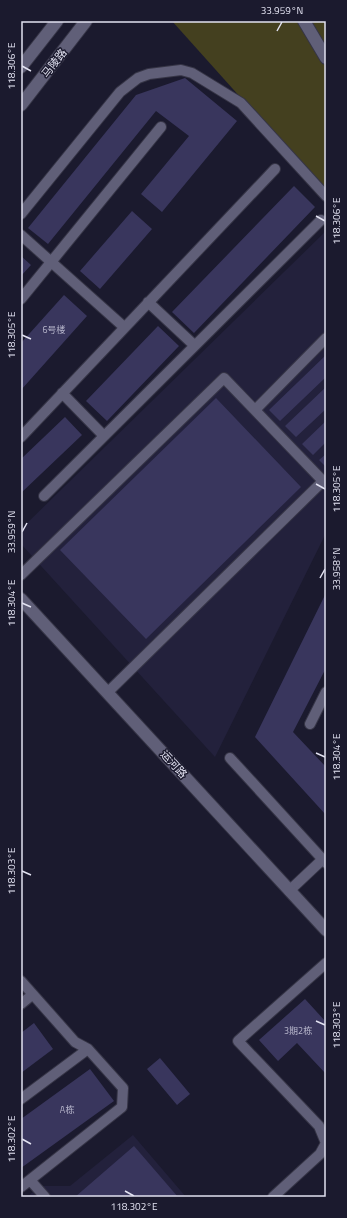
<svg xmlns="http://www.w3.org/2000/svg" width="347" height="1218" font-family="'Titillium Web','Noto Sans SC',sans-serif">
<rect width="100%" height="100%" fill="#1b1a2e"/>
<path fill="#23213c" d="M 326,231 L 326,533 L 215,757 L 21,544 L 21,529 Z
M 133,1135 L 186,1197 L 27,1197 L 40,1186 L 70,1186 Z"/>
<path fill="#44401f" d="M 172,21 L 326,21 L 326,193 Z"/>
<path fill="#39365d" d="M 185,78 L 237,121 L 162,212 L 141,194 L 189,136 L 156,111 L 48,244 L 28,228 L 136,95 Z
M 294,186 L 315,207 L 194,333 L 172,312 Z
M 132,211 L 152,229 L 100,289 L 80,271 Z
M 21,256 L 31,265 L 21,276 Z
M 64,295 L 87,316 L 21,390 L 21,343 Z
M 158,326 L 179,346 L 107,421 L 86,401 Z
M 326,355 L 326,377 L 280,421 L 269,410 Z
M 326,387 L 326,409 L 296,437 L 285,426 Z
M 216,398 L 301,487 L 146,639 L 60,550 Z
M 65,417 L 82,435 L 21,493 L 21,459 Z
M 326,421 L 326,442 L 313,455 L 302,444 Z
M 326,454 L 326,467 L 319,460 Z
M 326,593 L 326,668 L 293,732 L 326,767 L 326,815 L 255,737 Z
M 305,999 L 326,1022 L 326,1074 L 297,1043 L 278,1061 L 259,1040 Z
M 34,1023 L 53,1049 L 21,1073 L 21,1033 Z
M 160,1058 L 190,1094 L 177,1105 L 147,1069 Z
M 90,1069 L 114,1101 L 21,1168 L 21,1119 Z
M 134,1146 L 178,1197 L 75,1197 Z"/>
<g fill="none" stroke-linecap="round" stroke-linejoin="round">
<g stroke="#363546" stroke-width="12">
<path id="lane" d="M 21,214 L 120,92 L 138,78 L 149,74 L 181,70 L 192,73 L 241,103 L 326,196
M 21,235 L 124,327
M 21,299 L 161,127
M 148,302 L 194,345
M 62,393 L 104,436
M 255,410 L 326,338
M 21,437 L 275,169
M 44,496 L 321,220
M 21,575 L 224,378 L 323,481 L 108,692
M 310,724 L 326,692
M 230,758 L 326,863
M 289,891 L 323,859
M 21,981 L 75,1042 L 88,1049 L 123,1088 L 122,1107 L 21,1187
M 21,1004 L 32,995
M 21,1099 L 88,1049
M 30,1180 L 45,1197
M 273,1197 L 320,1154 L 326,1143 L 319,1126 L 238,1041 L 326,963"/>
</g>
<g stroke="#363546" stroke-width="14">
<path id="secondary" d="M 304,21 L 326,58
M 21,67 L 57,21
M 21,105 L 86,21
M 21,599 L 326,930"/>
</g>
<use href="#lane" stroke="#605f78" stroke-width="10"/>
<use href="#secondary" stroke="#605f78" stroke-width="12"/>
</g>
<path fill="none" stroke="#e2e2f1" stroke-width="1.5" d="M 277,31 L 282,22M 22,66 L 31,71M 316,216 L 325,221M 22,335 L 31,339M 316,484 L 325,489M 22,532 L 27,523M 320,578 L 325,569M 22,603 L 31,607M 316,753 L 325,757M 22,871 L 31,875M 316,1021 L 325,1025M 22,1139 L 31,1144M 125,1191 L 134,1196"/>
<g text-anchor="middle" stroke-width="3" stroke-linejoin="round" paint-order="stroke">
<g font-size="9" fill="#b8b7cc">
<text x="54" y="333">6号楼</text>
<text x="298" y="1034">3期2栋</text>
<text x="67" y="1113">A栋</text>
</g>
<g font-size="11" fill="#e2e2f1" stroke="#1b1a2e">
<text transform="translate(54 63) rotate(-52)" y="4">马陵路</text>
<text transform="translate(174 764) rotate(48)" y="4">运河路</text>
</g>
</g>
<rect width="347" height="1218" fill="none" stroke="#1b1a2e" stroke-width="44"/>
<rect x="22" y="22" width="303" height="1174" fill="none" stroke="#e2e2f1" stroke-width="1.5"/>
<g font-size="10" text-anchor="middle" fill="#e2e2f1">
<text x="282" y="14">33.959°N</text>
<text transform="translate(11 66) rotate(-90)" y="4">118.306°E</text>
<text transform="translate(336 221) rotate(-90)" y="4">118.306°E</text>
<text transform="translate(11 335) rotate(-90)" y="4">118.305°E</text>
<text transform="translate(336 489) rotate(-90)" y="4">118.305°E</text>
<text transform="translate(11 532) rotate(-90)" y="4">33.959°N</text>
<text transform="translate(336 569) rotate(-90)" y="4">33.958°N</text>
<text transform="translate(11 603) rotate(-90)" y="4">118.304°E</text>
<text transform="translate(336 757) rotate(-90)" y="4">118.304°E</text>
<text transform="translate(11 871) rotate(-90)" y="4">118.303°E</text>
<text transform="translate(336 1025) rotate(-90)" y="4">118.303°E</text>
<text transform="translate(11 1139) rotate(-90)" y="4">118.302°E</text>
<text x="134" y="1210">118.302°E</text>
</g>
</svg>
